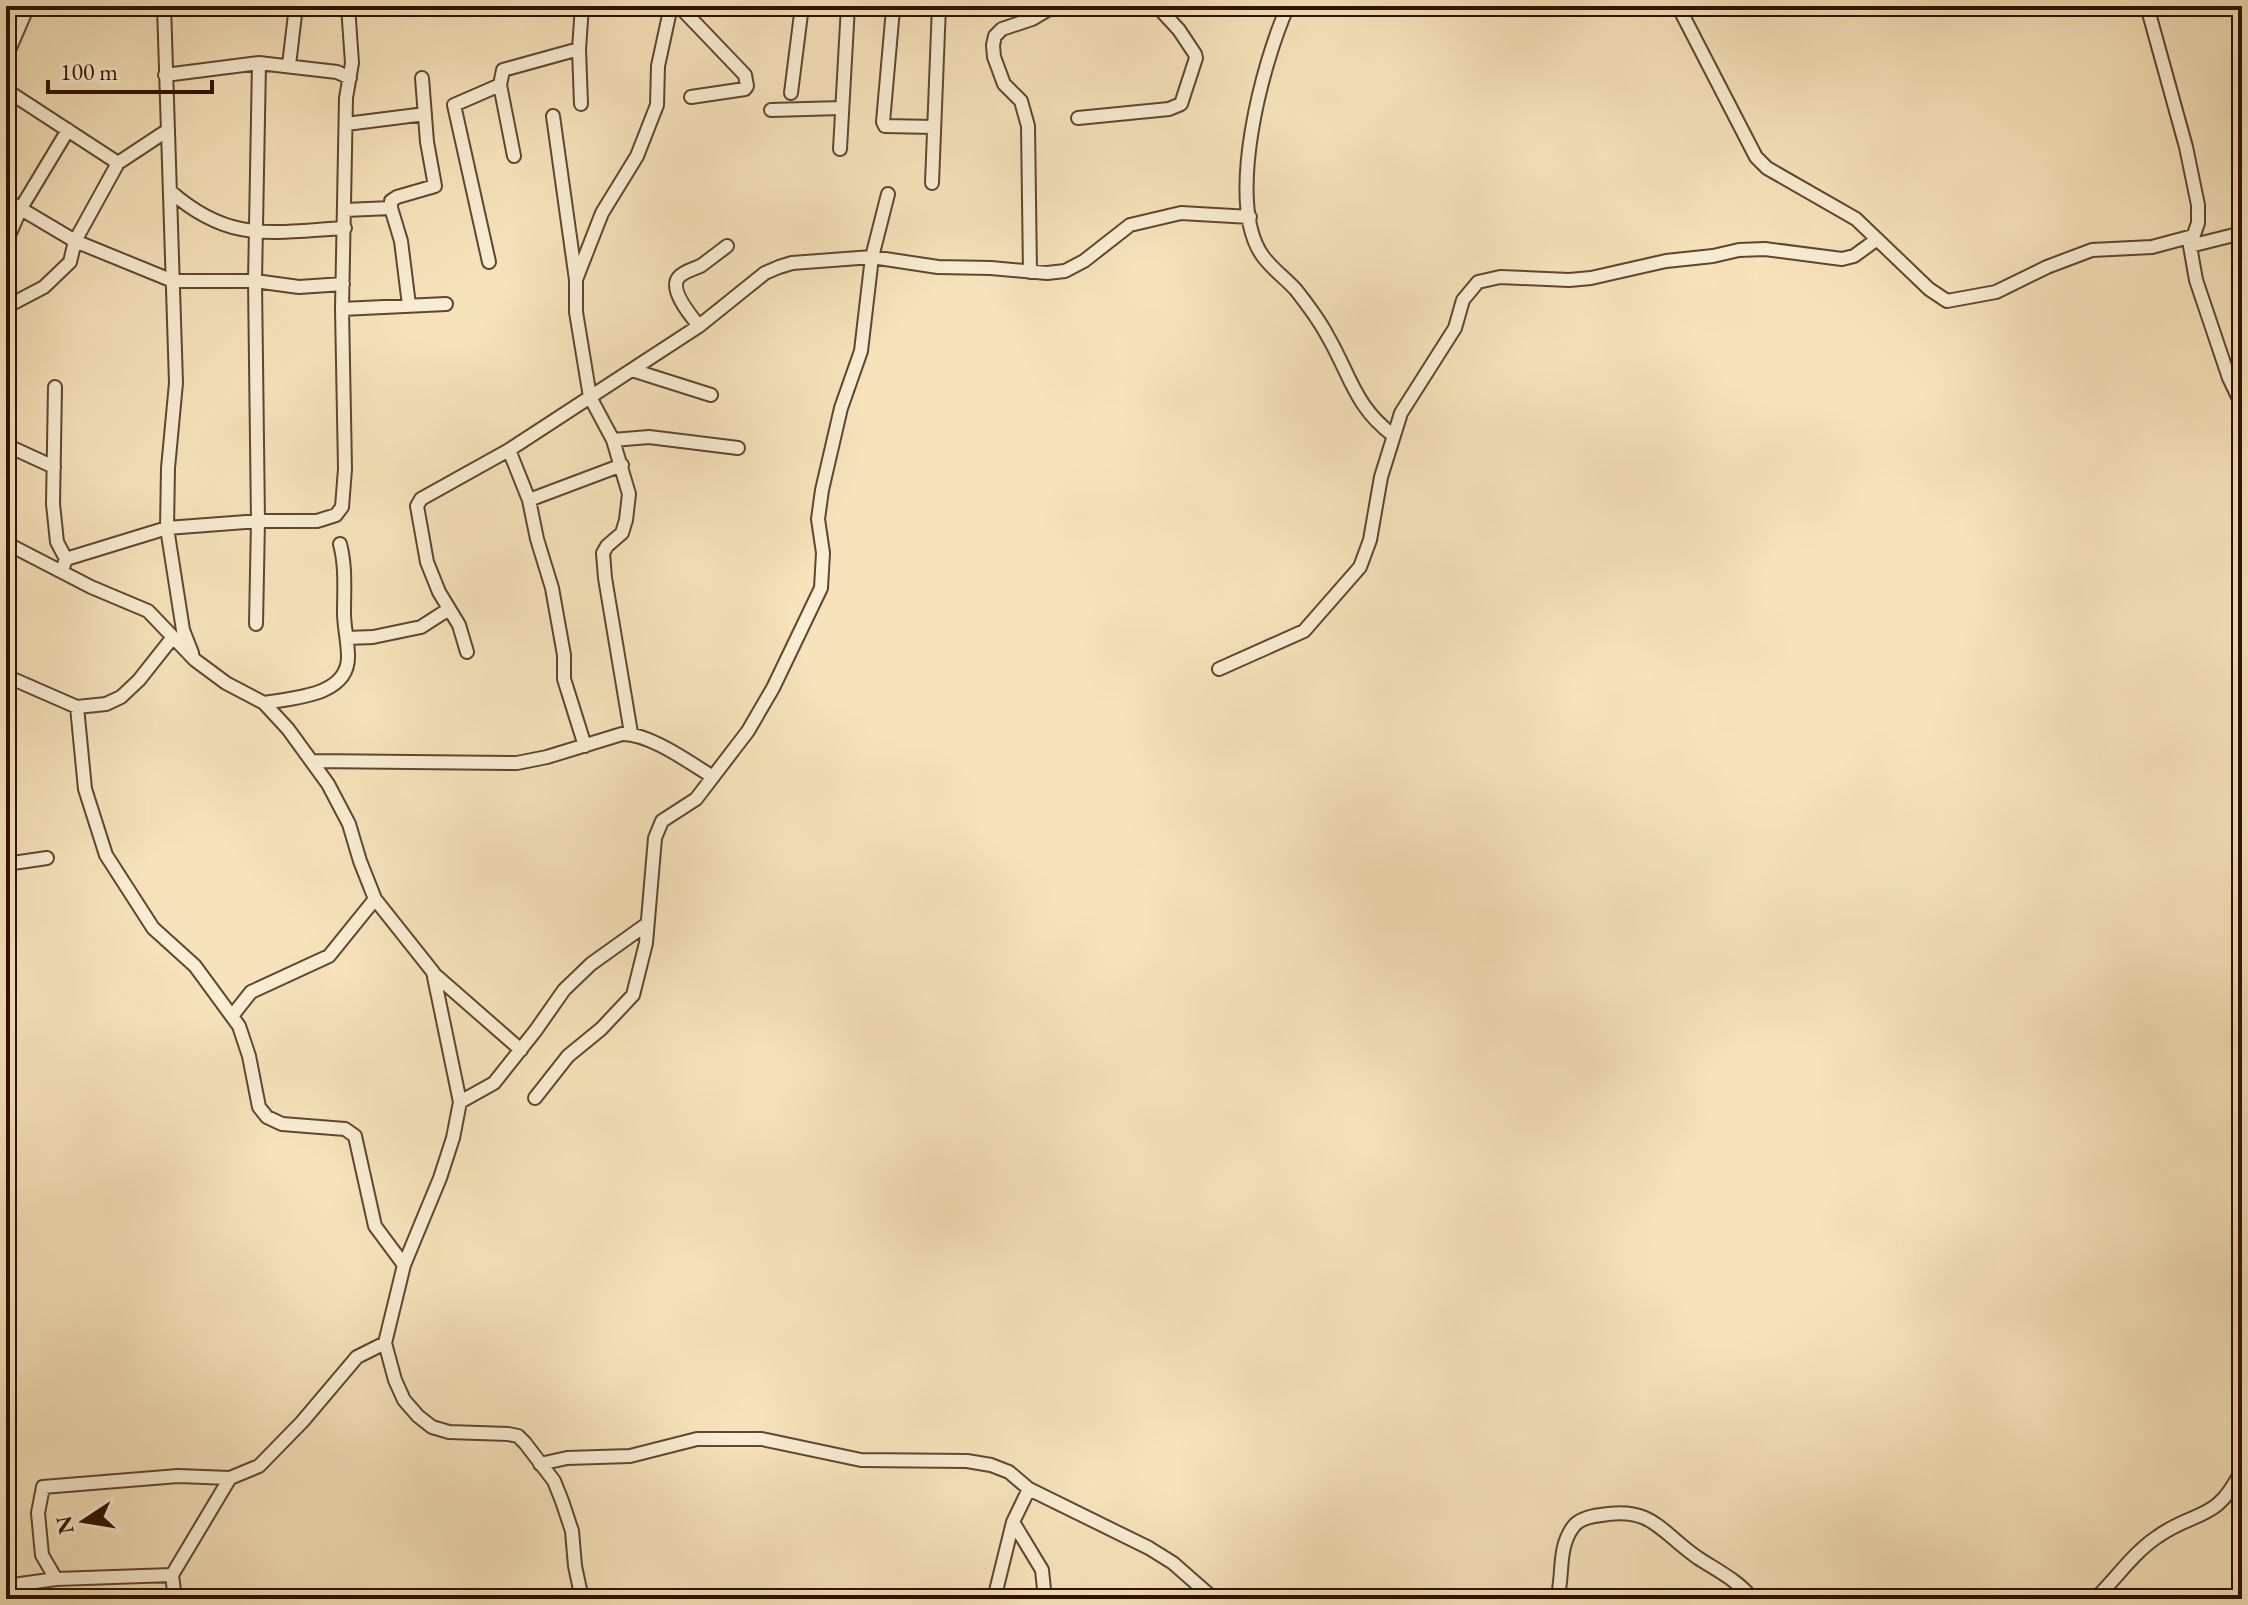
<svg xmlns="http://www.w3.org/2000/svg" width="2248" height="1605" font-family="'EB Garamond',serif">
<rect width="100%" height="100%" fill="#f6e3bb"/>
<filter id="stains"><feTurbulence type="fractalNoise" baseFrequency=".0025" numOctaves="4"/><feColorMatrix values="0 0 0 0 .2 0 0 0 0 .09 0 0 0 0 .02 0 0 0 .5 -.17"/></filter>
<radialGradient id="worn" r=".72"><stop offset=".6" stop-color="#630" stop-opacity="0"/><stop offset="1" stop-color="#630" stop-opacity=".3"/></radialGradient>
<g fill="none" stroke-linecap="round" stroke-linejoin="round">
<g stroke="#60462f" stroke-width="16">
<path id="street" d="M 107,6 L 132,9 L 144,6
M 164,6 L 176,383 L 168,468 L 167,528 L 183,630 L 192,653
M 489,6 L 491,6
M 679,6 L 745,75 L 747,86 L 745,89 L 691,97
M 1288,6 C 1263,61 1225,201 1262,255 C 1271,268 1285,278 1296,290 C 1307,304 1319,320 1327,335 C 1351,376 1354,406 1394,436
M 1678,6 L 1756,157 L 1767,168 L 1856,219 L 1929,289 L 1947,301 L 1996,292 L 2047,267 L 2092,250 L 2152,247 L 2193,236
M 2147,6 L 2186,147 L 2198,205 L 2198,223 L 2190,246 L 2196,280 L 2229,378 L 2242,405
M 893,9 L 883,122 L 885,126 L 934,127
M 6,57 L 28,6
M 289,65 L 296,6
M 165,75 L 259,63 L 337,72 L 350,78
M 6,90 L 118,163
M 791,93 L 802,6
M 581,104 L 579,49 L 582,6
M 771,110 L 841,108
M 553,116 L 576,280 L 576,312 L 590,397 L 613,440 L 629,494 L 626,520 L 622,533 L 607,546 L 603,553 L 605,578 L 631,733
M 1078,118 L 1169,109 L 1181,104 L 1196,58 L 1195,54 L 1179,30 L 1157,6
M 346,124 L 425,114
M 840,149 L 848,6
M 514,156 L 500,85 L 503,70 L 579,49
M 932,183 L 939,6
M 170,191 C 230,244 272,232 345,228
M 6,200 L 75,241 L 173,281 L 255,281 L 299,287 L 343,284
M 391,208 L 391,201 L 397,197 L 435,186 L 427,142 L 422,78
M 345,210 L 391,208 L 401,241 L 409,305
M 6,242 L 21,208 L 68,130
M 2190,246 L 2242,233
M 489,262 L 454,105 L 500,85
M 1030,272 L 1028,126 L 1021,101 L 1004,84 L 994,57 L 993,45 L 995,36 L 1002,29 L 1032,19 L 1054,6
M 577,277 L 602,213 L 637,156 L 657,105 L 658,66 L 671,6
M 6,307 L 44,287 L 70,262 L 75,241 L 118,163 L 168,130
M 342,309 L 446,304
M 699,326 C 691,316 668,289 679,277 C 684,271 695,269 702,265 C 710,259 719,252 727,246
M 632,370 L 711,395
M 55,387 L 53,504 L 57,542 L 66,559
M 613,440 L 649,437 L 738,448
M 6,445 L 54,467
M 509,450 L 529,500 L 537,539 L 552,588 L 564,655 L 564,679 L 585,746
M 529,500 L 622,465
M 6,543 L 91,587 L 148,611 L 195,660 L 226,683 L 264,703 L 288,729 L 328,784 L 349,824 L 360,861 L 375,899 L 433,972 L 460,1102 L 453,1138 L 440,1178 L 404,1265 L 385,1343 L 395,1380 L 404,1400 L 418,1416 L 432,1427 L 449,1432 L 508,1434 L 518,1436 L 525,1443 L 554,1481 L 562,1501 L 572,1531 L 575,1566 L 582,1599
M 62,570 L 66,559 L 167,528 L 258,521 L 317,521 L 336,515 L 342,507 L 345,469 L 342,309 L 346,98 L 352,63 L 348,6
M 256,624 L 258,521 L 255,281 L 259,63
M 347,638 L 373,637 L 421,627 L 449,609
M 467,652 L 459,625 L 439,592 L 427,562 L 417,506 L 421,499 L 509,450 L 699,326 L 765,273 L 779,267 L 792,263 L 872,257 L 938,267 L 991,268 L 1047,273 L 1065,271 L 1084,261 L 1130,225 L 1181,213 L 1250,217
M 1219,669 L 1304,631 L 1360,567 L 1370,540 L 1381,477 L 1401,413 L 1455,328 L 1463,300 L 1478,282 L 1500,277 L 1569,280 L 1591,278 L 1666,261 L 1713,256 L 1739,250 L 1765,249 L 1842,259 L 1854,256 L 1876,240
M 6,676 L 77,707 L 106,704 L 121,697 L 139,680 L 173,637
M 264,703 C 293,698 349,696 348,656 C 348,642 344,627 344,613 C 344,589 346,567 340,544
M 77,707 L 85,789 L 106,855 L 153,928 L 195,966 L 239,1026 L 249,1056 L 259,1107 L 267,1117 L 282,1124 L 345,1129 L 355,1136 L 375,1226 L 404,1265
M 312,761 L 517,763 L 547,757 L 622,734 C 649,733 690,763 713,777
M 6,864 L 47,858
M 433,973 L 521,1050
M 232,1016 L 251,992 L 329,956 L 375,899
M 535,1098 L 568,1056 L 601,1029 L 633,995 L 646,943 L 655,838 L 662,821 L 696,799 L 748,731 L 773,688 L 821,588 L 823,553 L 818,519 L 822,490 L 841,408 L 861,351 L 872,257 L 888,194
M 460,1102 L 494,1083 L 536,1030 L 564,990 L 591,964 L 647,924
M 540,1464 L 567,1458 L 630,1456 L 697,1439 L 762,1439 L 861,1460 L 967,1461 L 991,1465 L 1009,1472 L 1029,1489 L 1149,1548 L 1173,1563 L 1214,1599
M 1013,1522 L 1042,1570 L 1045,1599
M 172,1575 L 175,1599
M 56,1579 L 172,1575 L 230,1478 L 259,1466 L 302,1422 L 357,1357 L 385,1343
M 6,1586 L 56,1579 L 42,1555 L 38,1513 L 43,1487 L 178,1476 L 230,1478
M 994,1599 L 1013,1522 L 1029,1489
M 1557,1599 C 1564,1575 1557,1549 1573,1527 C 1579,1519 1592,1516 1601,1515 C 1653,1506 1660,1532 1698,1558 C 1718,1571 1737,1580 1753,1599
M 2095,1599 C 2116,1579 2132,1554 2157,1537 C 2196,1509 2217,1523 2242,1469"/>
</g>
<use href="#street" stroke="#f9edd3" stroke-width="12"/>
</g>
<rect width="2248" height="1605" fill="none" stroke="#f6e3bb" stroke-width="32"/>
<rect x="8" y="8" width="2232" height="1589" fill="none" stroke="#2e1100" stroke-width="4"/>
<rect x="16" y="16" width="2216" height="1573" fill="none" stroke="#2e1100" stroke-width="2"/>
<g transform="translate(84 1521) rotate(258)" stroke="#f9edd3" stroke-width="6" paint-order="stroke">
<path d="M0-6L14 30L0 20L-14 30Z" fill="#2e1100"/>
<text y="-12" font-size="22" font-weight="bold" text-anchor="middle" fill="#2e1100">N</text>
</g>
<path d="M48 80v12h164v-12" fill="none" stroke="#2e1100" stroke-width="4"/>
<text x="60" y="80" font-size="24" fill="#2e1100" stroke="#f9edd3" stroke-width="6" paint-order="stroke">100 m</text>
<rect width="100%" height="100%" filter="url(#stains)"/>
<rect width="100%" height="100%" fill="url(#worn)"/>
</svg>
